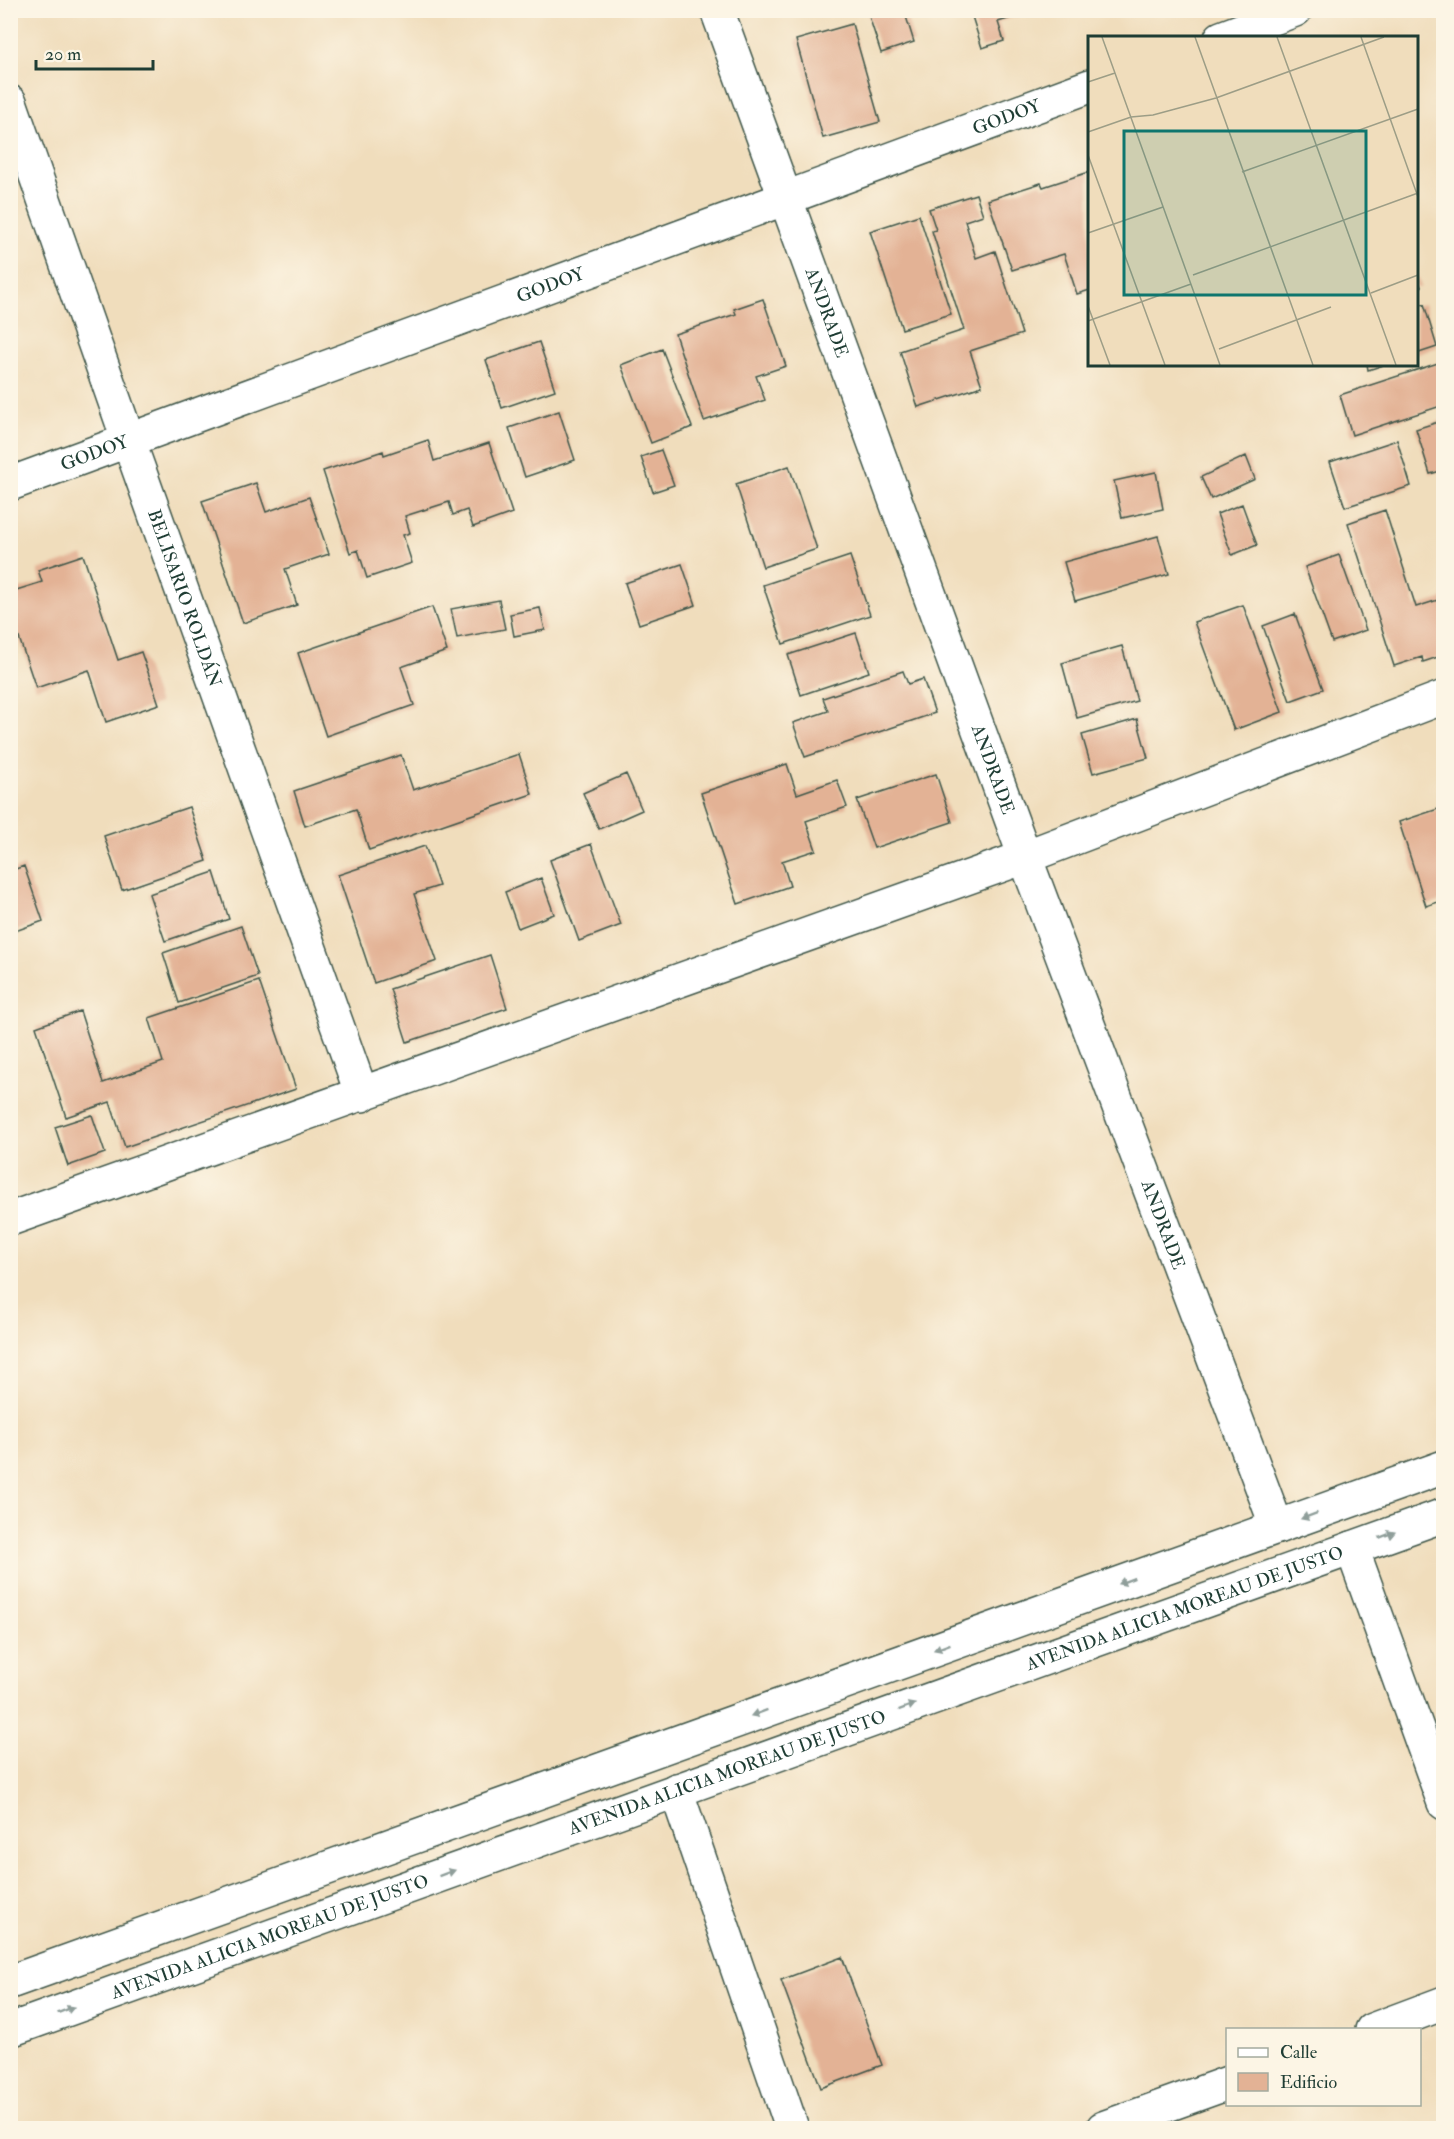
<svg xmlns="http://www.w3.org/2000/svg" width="1454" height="2139" font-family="'IM FELL Double Pica',serif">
<rect width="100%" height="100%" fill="#fcf5e5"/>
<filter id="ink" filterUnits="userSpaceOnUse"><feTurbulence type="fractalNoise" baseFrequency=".0167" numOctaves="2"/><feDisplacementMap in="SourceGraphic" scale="12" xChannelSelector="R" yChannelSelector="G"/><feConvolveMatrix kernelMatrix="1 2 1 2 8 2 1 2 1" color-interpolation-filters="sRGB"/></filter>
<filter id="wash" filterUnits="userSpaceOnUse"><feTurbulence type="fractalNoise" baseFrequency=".008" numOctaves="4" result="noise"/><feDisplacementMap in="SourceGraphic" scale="24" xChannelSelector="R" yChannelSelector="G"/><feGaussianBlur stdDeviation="1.35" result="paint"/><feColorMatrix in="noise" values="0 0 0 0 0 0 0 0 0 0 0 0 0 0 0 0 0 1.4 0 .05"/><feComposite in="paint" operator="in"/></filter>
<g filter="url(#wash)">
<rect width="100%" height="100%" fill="#f0ddbc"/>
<g id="blocks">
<path fill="#e3b295" d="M 867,10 L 904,10 L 914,42 L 881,53 Z
M 970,10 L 1026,10 L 1027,13 L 998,22 L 1004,41 L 982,48 Z
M 852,24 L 880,122 L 823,138 L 796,40 Z
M 1089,172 L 1090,290 L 1077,294 L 1064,254 L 1012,270 L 988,200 L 1041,183 L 1043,187 Z
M 976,194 L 983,215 L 965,221 L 976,258 L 995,251 L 1022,334 L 970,351 L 982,386 L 918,407 L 900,351 L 964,330 L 932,231 L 936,230 L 929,209 Z
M 919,215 L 951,314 L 902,329 L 870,231 Z
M 1416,274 L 1421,287 L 1416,288 Z
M 763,299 L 786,366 L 756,376 L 765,400 L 704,421 L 675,334 L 736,314 L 734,309 Z
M 1424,304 L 1437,347 L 1416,354 L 1416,306 Z
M 539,342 L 555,390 L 502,408 L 486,360 Z
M 662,349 L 692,427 L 651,443 L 621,365 Z
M 1444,361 L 1444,405 L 1352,435 L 1340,395 Z
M 1367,364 L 1384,364 L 1384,365 L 1368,370 Z
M 559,411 L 575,460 L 525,477 L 509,428 Z
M 1444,420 L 1444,470 L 1430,474 L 1416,429 Z
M 428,440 L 434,461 L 489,443 L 512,513 L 473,527 L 467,510 L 453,515 L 449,502 L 405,516 L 410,533 L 403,535 L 412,563 L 367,578 L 358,550 L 350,553 L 323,471 L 383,451 L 384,455 Z
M 1397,440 L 1411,486 L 1345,507 L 1330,462 Z
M 661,450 L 674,485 L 653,492 L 641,457 Z
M 1246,456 L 1255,479 L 1211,499 L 1201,477 Z
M 789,466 L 817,549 L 763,567 L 736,484 Z
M 1156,472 L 1163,509 L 1122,518 L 1114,481 Z
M 256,483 L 266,512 L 309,497 L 329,554 L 285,569 L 297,605 L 243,623 L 202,501 Z
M 1242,504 L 1257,545 L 1232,555 L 1217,514 Z
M 1385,510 L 1416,607 L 1444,598 L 1444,655 L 1423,662 L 1422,657 L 1394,666 L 1348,523 Z
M 1158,536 L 1169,574 L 1075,601 L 1064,562 Z
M 83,555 L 118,660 L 141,652 L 159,704 L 106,722 L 89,670 L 36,688 L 10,611 L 10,592 L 42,582 L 38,570 Z
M 1339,555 L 1366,630 L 1332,642 L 1305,567 Z
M 850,556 L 870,615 L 783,644 L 763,585 Z
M 682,564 L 696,605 L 639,624 L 625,583 Z
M 499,600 L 505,629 L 457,638 L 451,609 Z
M 1243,605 L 1282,712 L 1234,730 L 1194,622 Z
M 432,607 L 447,651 L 401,667 L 414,705 L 326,736 L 298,653 Z
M 540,608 L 545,630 L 514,636 L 510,614 Z
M 1295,614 L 1323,689 L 1290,701 L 1263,626 Z
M 856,633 L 869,672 L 801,695 L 788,655 Z
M 1122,646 L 1137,701 L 1077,718 L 1062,663 Z
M 903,671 L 908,684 L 923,679 L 935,713 L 805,757 L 793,723 L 828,711 L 823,698 Z
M 1137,719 L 1148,758 L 1093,773 L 1082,735 Z
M 519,754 L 532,794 L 369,850 L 356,809 L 305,826 L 294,791 L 401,755 L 413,790 Z
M 787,764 L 797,794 L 837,780 L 847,807 L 806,821 L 816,850 L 782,861 L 790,886 L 738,904 L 701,793 Z
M 626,774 L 642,810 L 599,829 L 583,793 Z
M 936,774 L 952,822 L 874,848 L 857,800 Z
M 189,807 L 207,861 L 122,890 L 104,836 Z
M 1444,807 L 1444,900 L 1426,906 L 1399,822 Z
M 591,844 L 621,925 L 579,941 L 550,860 Z
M 425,846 L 439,886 L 414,894 L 437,961 L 374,983 L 338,875 Z
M 24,866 L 43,921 L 10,933 L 10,871 Z
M 214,872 L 229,919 L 165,941 L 149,894 Z
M 541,878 L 554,914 L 518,928 L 505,892 Z
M 241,926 L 258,976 L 179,1003 L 163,953 Z
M 490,955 L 507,1008 L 407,1042 L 390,989 Z
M 259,981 L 296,1089 L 125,1147 L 110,1102 L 66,1117 L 36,1027 L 80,1011 L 103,1083 L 163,1062 L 149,1018 Z
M 92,1115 L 105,1153 L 68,1166 L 55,1127 Z
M 842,1957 L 882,2065 L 821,2088 L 781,1980 Z"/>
</g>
</g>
<g filter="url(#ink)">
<use href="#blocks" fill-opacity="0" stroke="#3e5548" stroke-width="1.5"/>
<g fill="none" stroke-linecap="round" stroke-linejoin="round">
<g stroke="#3e5548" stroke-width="36">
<g id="minor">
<path id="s1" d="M 717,10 L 1025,857 L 1277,1527"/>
<path d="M 1221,38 L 1295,10"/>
<path id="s2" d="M 10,102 L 129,442 L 362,1095"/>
<path id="s3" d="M 10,484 L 1090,86"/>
<path d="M 10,1219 L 1025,857 L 1444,697"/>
<path d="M 1352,1548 L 1444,1803"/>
<path d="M 676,1790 L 792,2128"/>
<path d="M 1372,2030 L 1444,2003"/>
<path d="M 1103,2128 L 1228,2083"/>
</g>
</g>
<g stroke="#3e5548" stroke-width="36">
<g id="secondary">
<path d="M 10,1982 L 1444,1467"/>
<path id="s4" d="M 10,2030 L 1444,1515"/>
</g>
</g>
<use href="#minor" stroke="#fff" stroke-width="33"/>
<use href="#secondary" stroke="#fff" stroke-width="33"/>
</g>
<defs><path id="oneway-solid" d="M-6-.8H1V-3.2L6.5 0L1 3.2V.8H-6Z" transform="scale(1.5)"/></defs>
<g fill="#8f9e9a">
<use href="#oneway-solid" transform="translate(1309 1516) rotate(160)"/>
<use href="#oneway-solid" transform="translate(1387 1535) rotate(-20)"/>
<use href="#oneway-solid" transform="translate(1126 1581) rotate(160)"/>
<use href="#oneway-solid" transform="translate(942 1647) rotate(160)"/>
<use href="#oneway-solid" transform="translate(907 1707) rotate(-20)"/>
<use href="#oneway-solid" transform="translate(759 1713) rotate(160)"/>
<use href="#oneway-solid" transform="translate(447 1873) rotate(-20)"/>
<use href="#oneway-solid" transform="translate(66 2010) rotate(-20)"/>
</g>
</g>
<g text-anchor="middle" stroke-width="6" stroke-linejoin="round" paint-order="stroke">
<g font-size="18" fill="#1f3d34" stroke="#fcf5e5">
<text dy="6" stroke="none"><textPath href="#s3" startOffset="1062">GODOY</textPath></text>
<text dy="6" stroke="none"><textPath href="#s3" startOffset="576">GODOY</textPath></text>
<text dy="6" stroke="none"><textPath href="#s1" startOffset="322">ANDRADE</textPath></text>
<text dy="6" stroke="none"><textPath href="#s3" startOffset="90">GODOY</textPath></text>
<text dy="6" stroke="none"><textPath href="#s2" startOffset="526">BELISARIO ROLDÁN</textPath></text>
<text dy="6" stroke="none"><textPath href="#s1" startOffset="808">ANDRADE</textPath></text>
<text dy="6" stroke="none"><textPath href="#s1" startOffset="1294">ANDRADE</textPath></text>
<text dy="6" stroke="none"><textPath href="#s4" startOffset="1248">AVENIDA ALICIA MOREAU DE JUSTO</textPath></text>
<text dy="6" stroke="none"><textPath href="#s4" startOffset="762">AVENIDA ALICIA MOREAU DE JUSTO</textPath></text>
<text dy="6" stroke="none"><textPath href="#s4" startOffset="276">AVENIDA ALICIA MOREAU DE JUSTO</textPath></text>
</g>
</g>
<g transform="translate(1088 36)">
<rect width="330" height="330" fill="#f0ddbc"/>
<path fill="none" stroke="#9c9d86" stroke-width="1.5" d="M 14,1 L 132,329M 107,1 L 225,329M 189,1 L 308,329M 273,1 L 330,161M 0,46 L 27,37M 43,81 L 65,79 L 128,62 L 296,1M 0,96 L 43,81M 0,119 L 77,329M 154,136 L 330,73M 0,197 L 75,171M 105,239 L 330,157M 283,257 L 330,239M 0,270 L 22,329M 0,285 L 103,248M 131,313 L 243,271"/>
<path fill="#0f766e" fill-opacity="0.15" stroke="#0f766e" stroke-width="3" d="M 36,95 L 278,95 L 278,259 L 36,259 Z"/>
<rect width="330" height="330" fill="none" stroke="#1f3d34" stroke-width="3"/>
</g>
<rect width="1454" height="2139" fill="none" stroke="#fcf5e5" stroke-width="36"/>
<rect x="1226" y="2028" width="195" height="78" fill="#fcf5e5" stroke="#a4ab9e" stroke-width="1.5"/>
<rect x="1238" y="2048" width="30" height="9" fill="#ffffff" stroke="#a4ab9e" stroke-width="1.5"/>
<text x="1280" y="2058" font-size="18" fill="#1f3d34">Calle</text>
<rect x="1238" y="2073" width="30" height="18" fill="#e3b295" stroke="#a4ab9e" stroke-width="1.5"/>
<text x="1280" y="2088" font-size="18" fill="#1f3d34">Edificio</text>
<path d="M36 60v9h117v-9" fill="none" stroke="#1f3d34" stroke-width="3"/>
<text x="45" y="60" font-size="18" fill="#1f3d34" stroke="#fcf5e5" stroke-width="4.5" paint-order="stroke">20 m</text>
</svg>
